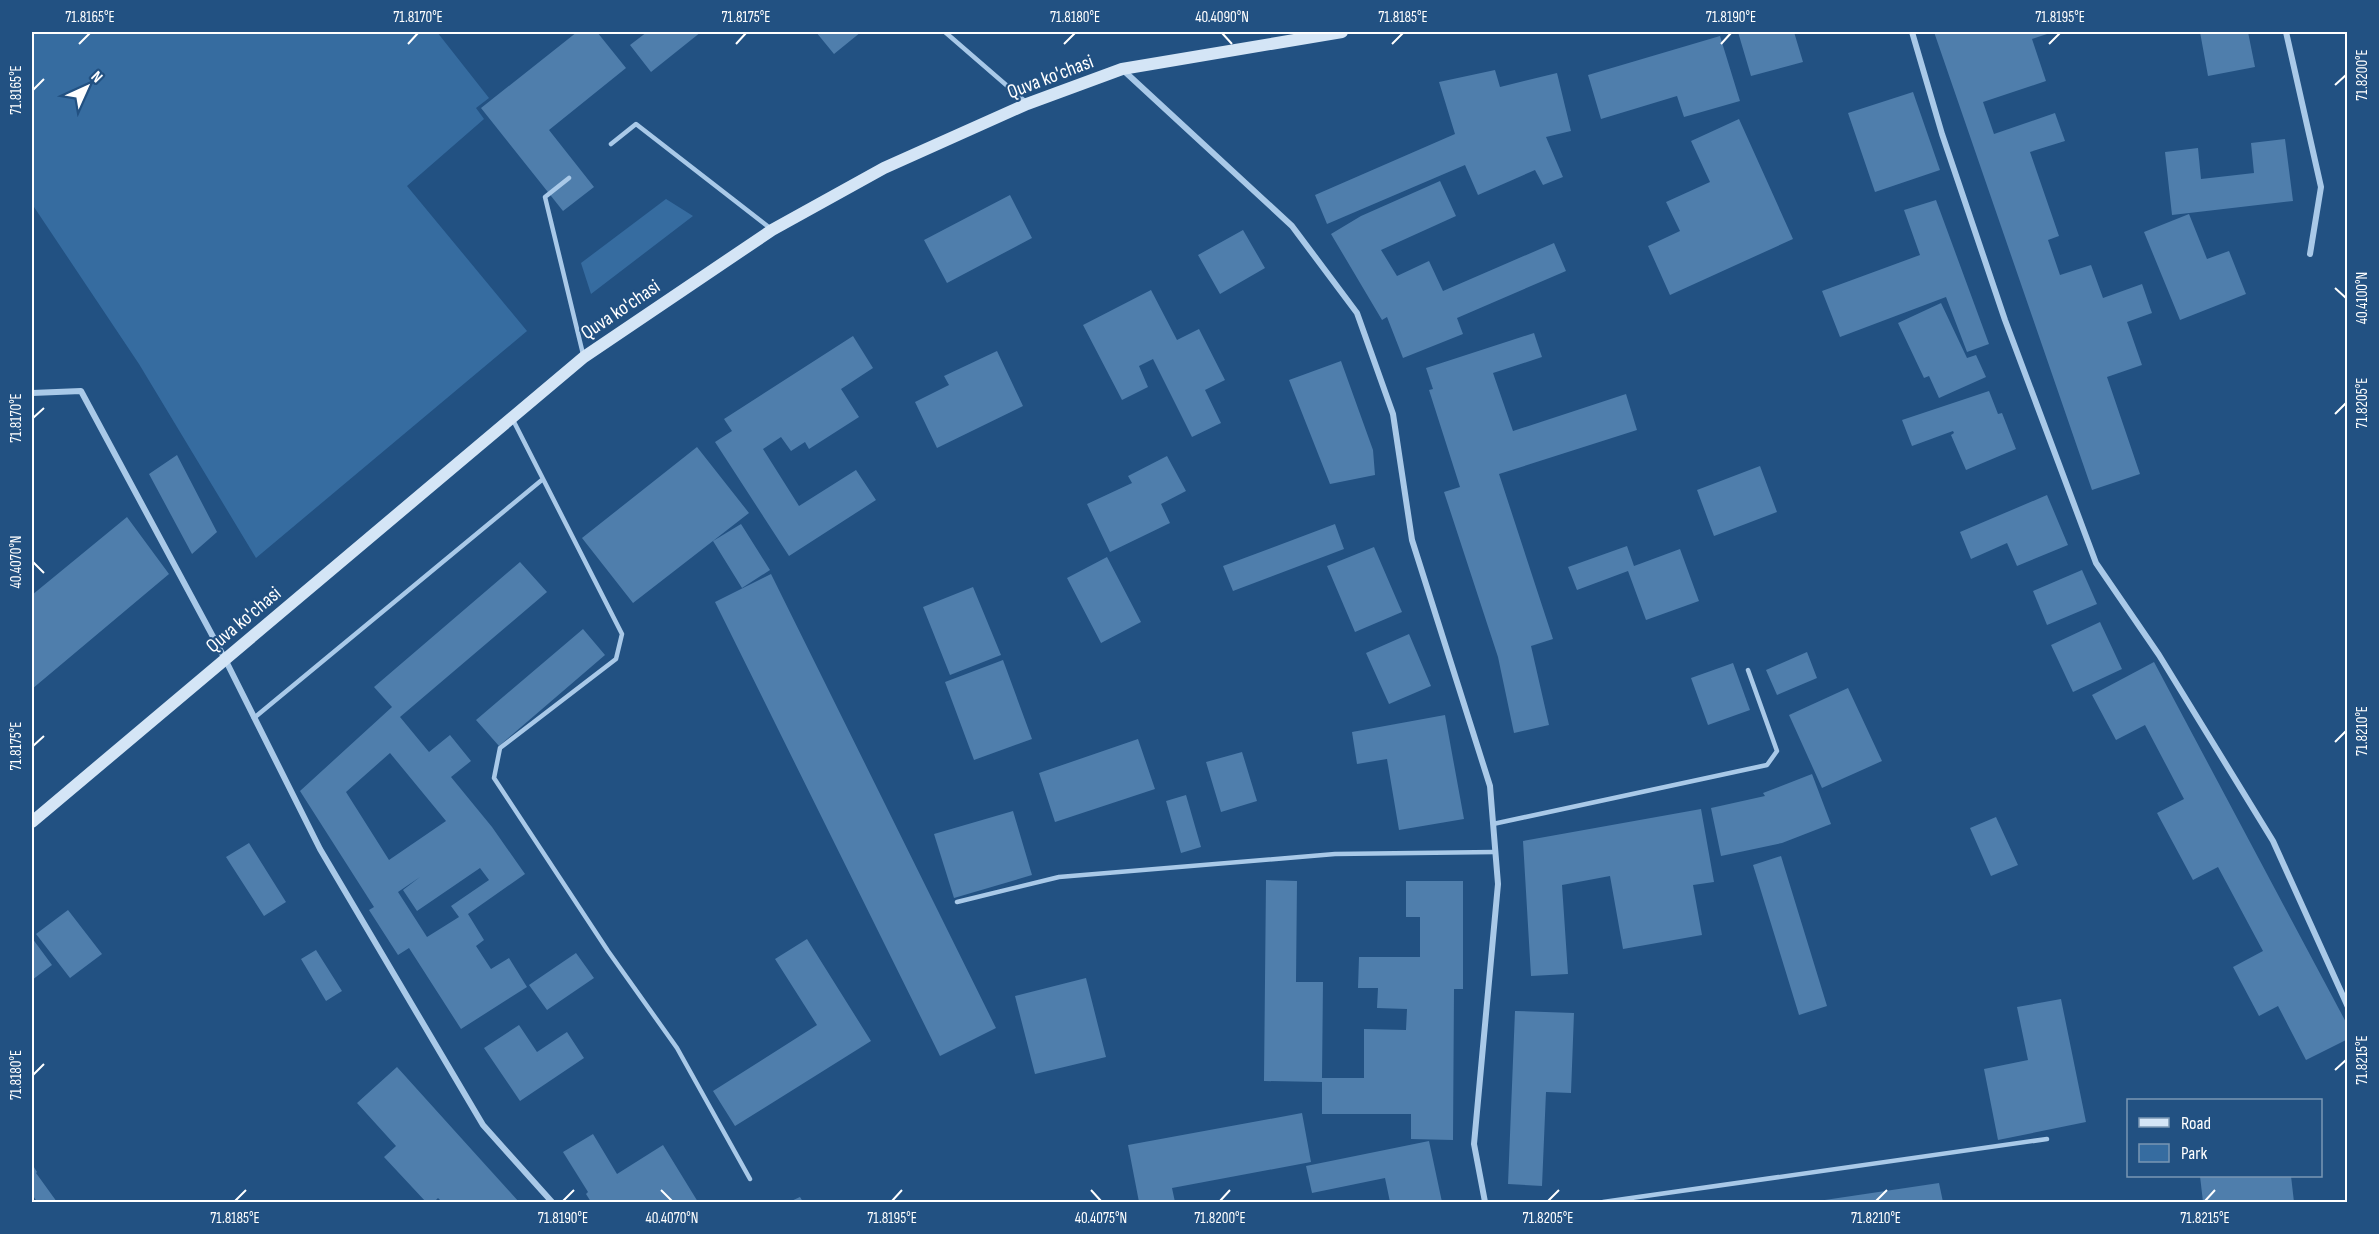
<svg xmlns="http://www.w3.org/2000/svg" width="2379" height="1234" font-family="'Sofia Sans Condensed',sans-serif">
<rect width="100%" height="100%" fill="#225182"/>
<path fill="#366ca0" d="M 32,32 L 437,32 L 489,98 L 476,108 L 484,119 L 407,186 L 527,331 L 256,558 L 139,364 L 32,204 Z
M 666,199 L 693,216 L 591,294 L 581,263 Z"/>
<path fill="#4f7eac" fill-rule="evenodd" d="M 577,32 L 597,32 L 626,68 L 549,130 L 594,187 L 563,211 L 481,108 Z
M 647,32 L 701,32 L 651,72 L 630,45 Z
M 816,32 L 861,32 L 834,54 Z
M 1738,32 L 1794,32 L 1803,62 L 1751,76 Z
M 1934,32 L 2053,32 L 2032,39 L 2046,81 L 1983,102 L 1994,134 L 2055,113 L 2065,141 L 2030,152 L 2059,236 L 2048,240 L 2060,275 L 2091,265 L 2103,298 L 2142,284 L 2152,313 L 2127,322 L 2142,365 L 2107,377 L 2140,474 L 2092,490 Z
M 2200,32 L 2248,32 L 2255,67 L 2208,76 Z
M 1720,36 L 1740,101 L 1684,117 L 1677,96 L 1601,119 L 1588,75 Z
M 1495,70 L 1500,87 L 1557,73 L 1571,131 L 1546,137 L 1563,177 L 1543,185 L 1535,170 L 1478,195 L 1465,165 L 1327,224 L 1315,195 L 1455,134 L 1439,82 Z
M 1913,92 L 1940,170 L 1875,192 L 1848,113 Z
M 1739,119 L 1793,239 L 1670,295 L 1648,246 L 1680,231 L 1666,202 L 1710,182 L 1691,141 Z
M 2285,139 L 2293,201 L 2172,215 L 2165,152 L 2198,148 L 2201,179 L 2254,173 L 2251,143 Z
M 1440,181 L 1456,216 L 1381,250 L 1397,276 L 1429,261 L 1443,291 L 1554,243 L 1566,271 L 1457,318 L 1463,334 L 1403,358 L 1387,317 L 1382,320 L 1331,234 L 1361,216 Z
M 1010,195 L 1032,238 L 947,283 L 924,240 Z
M 1936,200 L 1989,344 L 1967,352 L 1946,297 L 1840,337 L 1822,291 L 1920,255 L 1904,210 Z
M 2189,214 L 2207,259 L 2229,251 L 2246,294 L 2180,320 L 2144,232 Z
M 1243,230 L 1265,268 L 1220,294 L 1198,255 Z
M 1151,290 L 1177,340 L 1199,329 L 1225,380 L 1205,390 L 1221,423 L 1192,437 L 1153,359 L 1139,366 L 1148,387 L 1122,400 L 1083,325 Z
M 1941,303 L 1967,358 L 1976,355 L 1986,377 L 1939,398 L 1929,376 L 1924,378 L 1898,323 Z
M 1534,333 L 1542,357 L 1493,373 L 1513,431 L 1626,394 L 1637,430 L 1499,474 L 1553,639 L 1531,646 L 1549,725 L 1514,733 L 1498,657 L 1444,492 L 1460,487 L 1429,390 L 1433,389 L 1426,368 Z
M 853,336 L 873,368 L 841,389 L 859,417 L 809,449 L 805,442 L 791,451 L 781,437 L 763,449 L 799,506 L 856,470 L 876,500 L 789,556 L 715,442 L 732,431 L 724,419 Z
M 997,351 L 1023,406 L 937,448 L 915,402 L 949,385 L 944,376 Z
M 1341,361 L 1373,450 L 1375,475 L 1330,484 L 1289,380 Z
M 1989,391 L 1998,414 L 2002,413 L 2016,449 L 1966,470 L 1951,435 L 1954,433 L 1953,431 L 1912,446 L 1902,420 Z
M 697,447 L 749,513 L 633,603 L 582,538 Z
M 177,455 L 217,532 L 192,554 L 149,474 Z
M 1167,456 L 1186,491 L 1161,504 L 1170,523 L 1110,552 L 1087,504 L 1132,483 L 1128,476 Z
M 1760,466 L 1777,512 L 1714,536 L 1697,490 Z
M 2047,495 L 2068,545 L 2017,566 L 2007,543 L 1971,559 L 1960,532 Z
M 127,517 L 169,574 L 32,689 L 32,595 Z
M 741,524 L 770,570 L 742,588 L 713,541 Z
M 1335,524 L 1344,549 L 1233,591 L 1223,566 Z
M 1627,546 L 1634,566 L 1680,549 L 1699,601 L 1646,620 L 1628,571 L 1577,590 L 1568,567 Z
M 1374,547 L 1402,612 L 1355,632 L 1327,566 Z
M 1107,557 L 1141,622 L 1101,643 L 1067,578 Z
M 520,562 L 547,592 L 400,717 L 429,752 L 450,735 L 471,761 L 451,777 L 492,827 L 525,874 L 468,914 L 484,940 L 476,946 L 491,969 L 509,958 L 527,987 L 461,1029 L 409,948 L 398,955 L 369,910 L 374,907 L 300,791 L 392,707 L 374,687 ZM 390,753 L 446,821 L 389,860 L 346,792 ZM 480,868 L 489,880 L 451,906 L 459,917 L 427,937 L 398,892 L 420,877 L 403,890 L 417,911 Z
M 2082,570 L 2097,604 L 2047,625 L 2033,591 Z
M 771,574 L 996,1028 L 940,1056 L 715,602 Z
M 973,587 L 1001,655 L 950,675 L 923,607 Z
M 2100,622 L 2122,669 L 2073,692 L 2051,645 Z
M 583,629 L 605,655 L 499,746 L 476,720 Z
M 1409,634 L 1431,686 L 1389,704 L 1366,653 Z
M 1807,652 L 1817,678 L 1777,695 L 1766,670 Z
M 1003,660 L 1032,739 L 974,760 L 945,682 Z
M 2154,662 L 2348,1026 L 2348,1039 L 2306,1060 L 2278,1006 L 2259,1016 L 2233,967 L 2263,951 L 2218,867 L 2193,880 L 2157,813 L 2184,799 L 2145,725 L 2116,740 L 2092,695 Z
M 1733,663 L 1750,710 L 1708,725 L 1691,678 Z
M 1848,688 L 1882,761 L 1822,788 L 1789,715 Z
M 1445,715 L 1464,819 L 1399,830 L 1387,759 L 1357,764 L 1352,732 Z
M 1138,739 L 1155,789 L 1055,822 L 1039,773 Z
M 1242,752 L 1257,801 L 1221,812 L 1206,762 Z
M 1812,774 L 1831,824 L 1782,843 L 1721,856 L 1711,808 L 1765,796 L 1763,793 Z
M 1186,795 L 1201,847 L 1181,853 L 1166,801 Z
M 1701,809 L 1714,882 L 1693,885 L 1702,935 L 1623,949 L 1610,876 L 1562,885 L 1568,974 L 1531,976 L 1523,841 Z
M 1013,811 L 1032,875 L 954,898 L 934,834 Z
M 1996,817 L 2018,865 L 1991,876 L 1970,828 Z
M 249,843 L 286,902 L 264,916 L 226,857 Z
M 1781,856 L 1827,1006 L 1799,1015 L 1753,865 Z
M 1266,880 L 1297,881 L 1296,982 L 1323,982 L 1322,1078 L 1364,1078 L 1364,1029 L 1406,1030 L 1407,1009 L 1377,1008 L 1378,988 L 1358,988 L 1359,957 L 1420,957 L 1420,917 L 1406,917 L 1406,881 L 1463,881 L 1463,989 L 1454,989 L 1453,1140 L 1411,1139 L 1411,1114 L 1322,1114 L 1322,1082 L 1264,1081 Z
M 68,910 L 102,954 L 70,978 L 36,934 Z
M 32,938 L 52,965 L 32,980 Z
M 807,939 L 871,1041 L 735,1126 L 713,1091 L 817,1025 L 775,959 Z
M 316,950 L 342,991 L 326,1001 L 301,959 Z
M 576,953 L 594,978 L 547,1010 L 529,985 Z
M 1086,978 L 1106,1057 L 1035,1074 L 1015,996 Z
M 2061,999 L 2086,1122 L 1998,1140 L 1984,1069 L 2028,1060 L 2017,1007 Z
M 1515,1011 L 1574,1013 L 1571,1093 L 1546,1092 L 1542,1186 L 1508,1184 Z
M 519,1025 L 537,1052 L 567,1032 L 584,1058 L 520,1101 L 484,1048 Z
M 397,1067 L 481,1160 L 519,1202 L 442,1202 L 438,1198 L 434,1202 L 426,1202 L 384,1157 L 396,1146 L 357,1103 Z
M 1302,1113 L 1311,1162 L 1172,1188 L 1175,1202 L 1139,1202 L 1128,1145 Z
M 593,1134 L 617,1174 L 663,1145 L 698,1202 L 591,1202 L 586,1194 L 588,1192 L 563,1152 Z
M 1429,1141 L 1442,1202 L 1390,1202 L 1385,1178 L 1312,1193 L 1306,1166 Z
M 32,1164 L 37,1172 L 36,1173 L 57,1202 L 37,1202 L 32,1194 Z
M 2200,1176 L 2291,1176 L 2294,1202 L 2203,1202 Z
M 1939,1183 L 1943,1202 L 1818,1202 L 1818,1201 Z
M 800,1197 L 803,1202 L 789,1202 Z"/>
<g fill="none" stroke-linecap="round" stroke-linejoin="round">
<path stroke="#a9c9e8" stroke-width="4.5" d="M 945,32 L 1027,103
M 611,144 L 636,124 L 770,228
M 569,178 L 545,197 L 583,354
M 512,418 L 622,634 L 616,659 L 500,748 L 494,778 L 608,951 L 677,1048 L 750,1179
M 254,718 L 543,479
M 1493,824 L 1767,765 L 1777,751 L 1748,670
M 957,902 L 1059,877 L 1335,854 L 1495,852
M 1603,1202 L 2047,1139"/>
<path stroke="#a9c9e8" stroke-width="6" d="M 1912,32 L 1942,134 L 2005,320 L 2096,563 L 2159,655 L 2273,841 L 2348,1007
M 2286,32 L 2321,187 L 2310,254
M 1123,70 L 1292,226 L 1357,313 L 1393,414 L 1412,540 L 1490,786 L 1498,884 L 1474,1144 L 1485,1202
M 32,393 L 81,391 L 225,659 L 320,849 L 483,1125 L 552,1202"/>
<path stroke="#d4e5f6" stroke-width="12" d="M 32,822 L 584,357 L 772,230 L 884,168 L 1027,104 L 1122,69 L 1342,32"/>
</g>
<path fill="none" stroke="#fff" stroke-width="2" d="M 1222,33 L 1232,44M 79,44 L 90,33M 408,44 L 418,33M 736,44 L 746,33M 1064,44 L 1075,33M 1392,44 L 1403,33M 1721,44 L 1731,33M 2049,44 L 2060,33M 2335,85 L 2346,75M 33,90 L 44,79M 2335,288 L 2346,298M 2335,414 L 2346,403M 33,418 L 44,408M 33,562 L 44,573M 2335,742 L 2346,731M 33,746 L 44,736M 2335,1070 L 2346,1060M 33,1075 L 44,1064M 661,1190 L 672,1201M 1091,1190 L 1101,1201M 235,1201 L 246,1190M 563,1201 L 574,1190M 892,1201 L 902,1190M 1220,1201 L 1230,1190M 1548,1201 L 1559,1190M 1876,1201 L 1887,1190M 2205,1201 L 2215,1190"/>
<g text-anchor="middle" stroke-width="4.5" stroke-linejoin="round" paint-order="stroke">
<g font-size="20" fill="#fff" stroke="#225182">
<text transform="translate(1050 76) rotate(-21)" y="7">Quva ko'chasi</text>
<text transform="translate(620 309) rotate(-34)" y="7">Quva ko'chasi</text>
<text transform="translate(243 619) rotate(-40)" y="7">Quva ko'chasi</text>
</g>
</g>
<rect width="2379" height="1234" fill="none" stroke="#225182" stroke-width="66"/>
<rect x="2127" y="1099" width="195" height="78" fill="#225182" stroke="#7a97b4" stroke-width="1.5"/>
<rect x="2139" y="1118" width="30" height="9" fill="#d4e5f6" stroke="#7a97b4" stroke-width="1.5"/>
<text x="2181" y="1129" font-size="18" fill="#ffffff">Road</text>
<rect x="2139" y="1144" width="30" height="18" fill="#366ca0" stroke="#7a97b4" stroke-width="1.5"/>
<text x="2181" y="1159" font-size="18" fill="#ffffff">Park</text>
<g transform="translate(87 87) rotate(45)" stroke="#225182" stroke-width="4.5" paint-order="stroke">
<path d="M0-4.5L10 22L0 15L-10 22Z" fill="#ffffff"/>
<text y="-9" font-size="16" font-weight="bold" text-anchor="middle" fill="#ffffff">N</text>
</g>
<rect x="33" y="33" width="2313" height="1168" fill="none" stroke="#fff" stroke-width="2"/>
<g font-size="15" text-anchor="middle" fill="#fff">
<text x="90" y="22">71.8165°E</text>
<text x="418" y="22">71.8170°E</text>
<text x="746" y="22">71.8175°E</text>
<text x="1075" y="22">71.8180°E</text>
<text x="1222" y="22">40.4090°N</text>
<text x="1403" y="22">71.8185°E</text>
<text x="1731" y="22">71.8190°E</text>
<text x="2060" y="22">71.8195°E</text>
<text transform="translate(2362 75) rotate(-90)" y="5">71.8200°E</text>
<text transform="translate(16 90) rotate(-90)" y="5">71.8165°E</text>
<text transform="translate(2362 298) rotate(-90)" y="5">40.4100°N</text>
<text transform="translate(2362 403) rotate(-90)" y="5">71.8205°E</text>
<text transform="translate(16 418) rotate(-90)" y="5">71.8170°E</text>
<text transform="translate(16 562) rotate(-90)" y="5">40.4070°N</text>
<text transform="translate(2362 731) rotate(-90)" y="5">71.8210°E</text>
<text transform="translate(16 746) rotate(-90)" y="5">71.8175°E</text>
<text transform="translate(2362 1060) rotate(-90)" y="5">71.8215°E</text>
<text transform="translate(16 1075) rotate(-90)" y="5">71.8180°E</text>
<text x="235" y="1223">71.8185°E</text>
<text x="563" y="1223">71.8190°E</text>
<text x="672" y="1223">40.4070°N</text>
<text x="892" y="1223">71.8195°E</text>
<text x="1101" y="1223">40.4075°N</text>
<text x="1220" y="1223">71.8200°E</text>
<text x="1548" y="1223">71.8205°E</text>
<text x="1876" y="1223">71.8210°E</text>
<text x="2205" y="1223">71.8215°E</text>
</g>
</svg>
